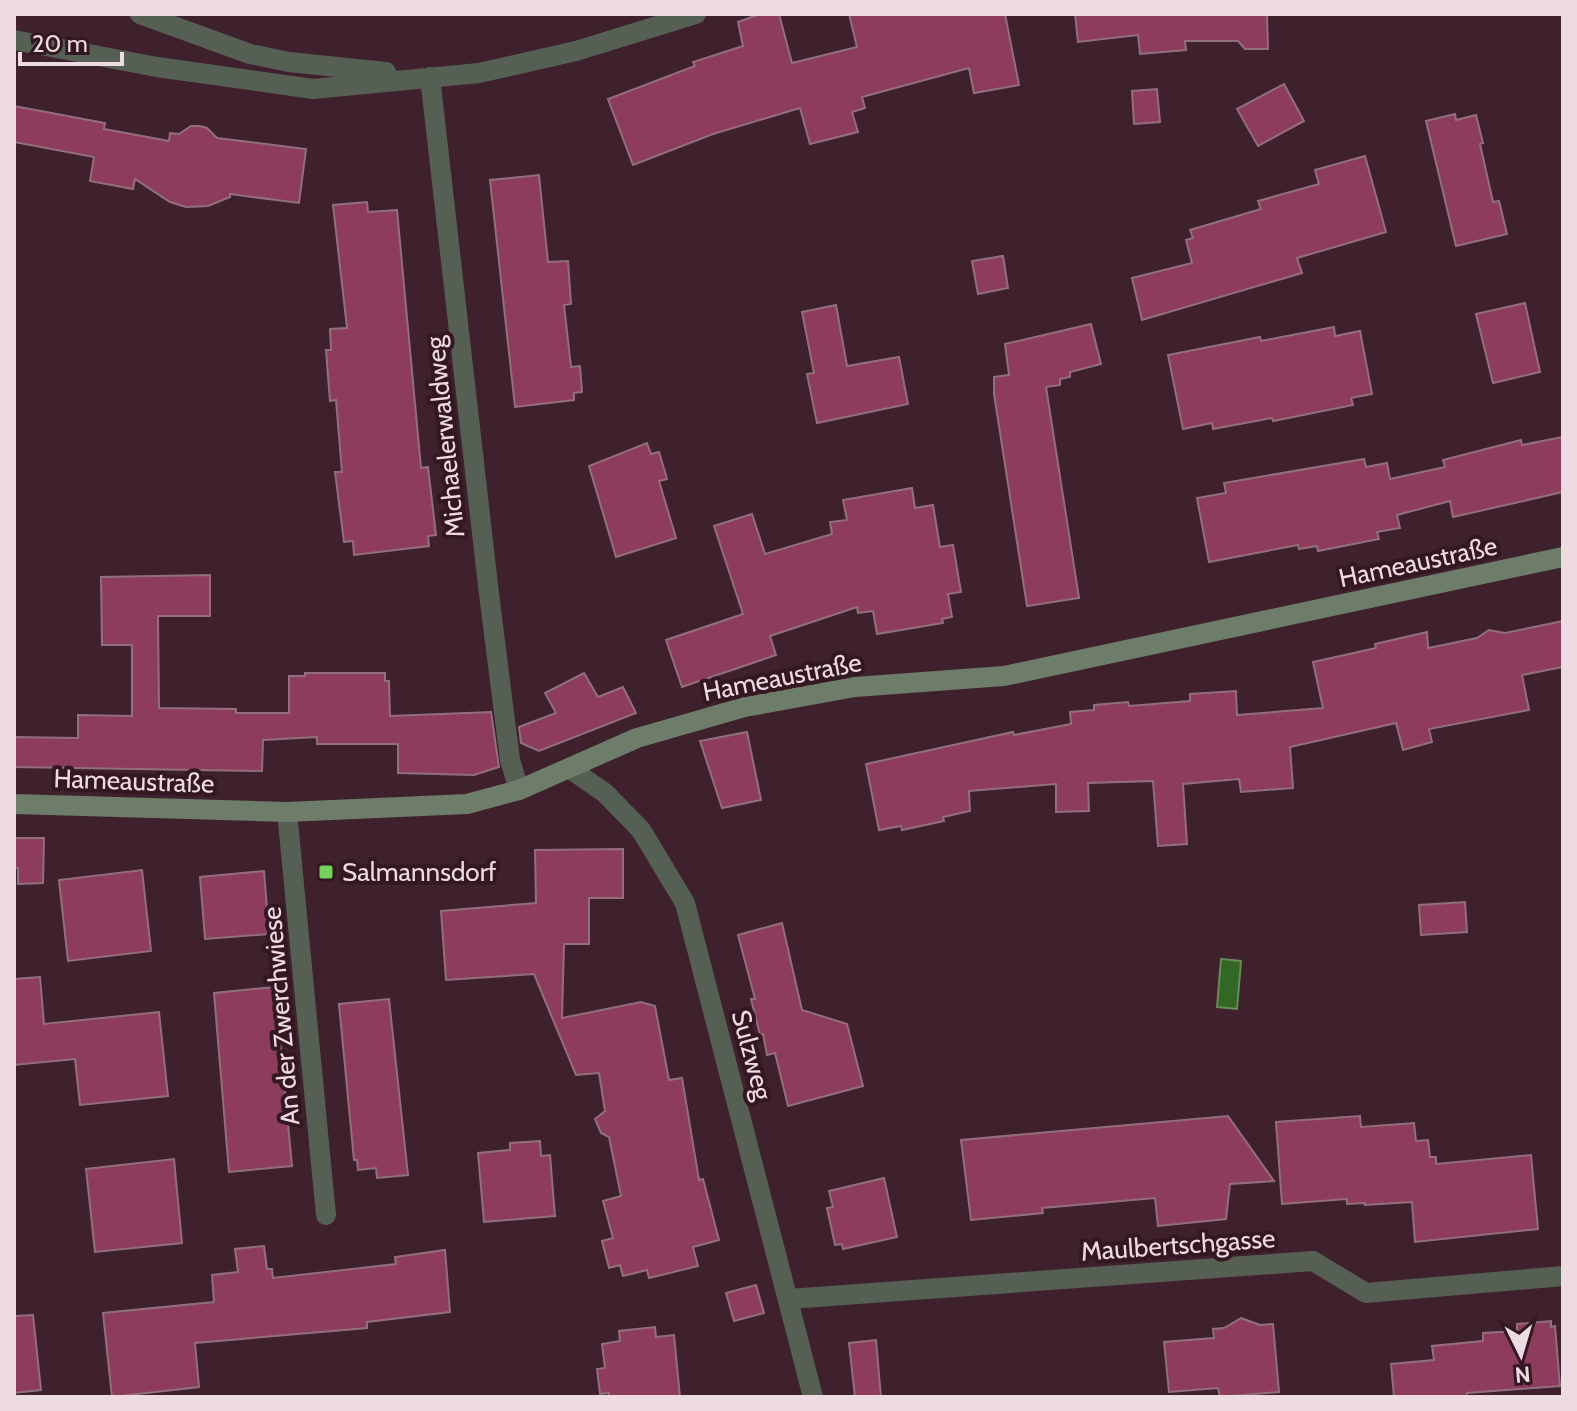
<svg xmlns="http://www.w3.org/2000/svg" width="1577" height="1411" font-family="Cabin,sans-serif">
<rect width="100%" height="100%" fill="#3e212c"/>
<path fill="#326823" stroke="#6a8a5c" stroke-width="2" d="M 1221,959 L 1241,961 L 1237,1009 L 1217,1007 Z"/>
<path fill="#8d3c5e" stroke="#926f7b" stroke-width="2" d="M 760,14 L 779,14 L 792,63 L 857,47 L 849,14 L 1005,14 L 1019,85 L 974,93 L 969,68 L 862,97 L 865,108 L 852,112 L 858,132 L 810,144 L 800,108 L 713,134 L 633,165 L 608,99 L 695,66 L 693,62 L 743,46 L 738,22 Z
M 1075,14 L 1267,14 L 1268,49 L 1245,49 L 1238,41 L 1185,41 L 1186,50 L 1140,54 L 1138,35 L 1078,42 Z
M 1284,84 L 1304,121 L 1258,146 L 1237,109 Z
M 1157,89 L 1160,122 L 1134,124 L 1132,91 Z
M 14,106 L 105,123 L 104,129 L 169,141 L 170,133 L 179,134 L 191,126 L 200,126 L 207,128 L 217,138 L 306,149 L 299,203 L 230,194 L 230,197 L 208,206 L 186,207 L 170,202 L 135,179 L 133,189 L 90,181 L 94,157 L 14,142 Z
M 1455,114 L 1456,120 L 1476,115 L 1483,143 L 1480,144 L 1493,202 L 1499,201 L 1507,234 L 1456,246 L 1426,121 Z
M 1365,156 L 1386,232 L 1297,258 L 1302,273 L 1142,320 L 1132,278 L 1192,263 L 1186,240 L 1193,238 L 1190,230 L 1261,209 L 1258,201 L 1319,184 L 1315,170 Z
M 539,175 L 548,262 L 568,261 L 571,304 L 564,305 L 571,367 L 580,366 L 582,392 L 574,393 L 574,400 L 515,407 L 490,180 Z
M 367,202 L 368,212 L 397,210 L 421,468 L 428,467 L 436,535 L 428,536 L 429,546 L 354,555 L 353,541 L 344,542 L 335,472 L 342,472 L 336,400 L 330,401 L 326,350 L 331,350 L 330,329 L 347,328 L 333,205 Z
M 1003,256 L 1008,288 L 978,294 L 972,261 Z
M 1525,303 L 1540,372 L 1493,383 L 1476,314 Z
M 836,305 L 847,366 L 899,357 L 908,404 L 817,423 L 807,374 L 814,373 L 802,312 Z
M 1091,324 L 1101,364 L 1070,372 L 1070,377 L 1060,379 L 1060,385 L 1046,387 L 1079,598 L 1027,606 L 994,394 L 994,377 L 1009,375 L 1005,344 Z
M 1334,327 L 1335,336 L 1360,331 L 1372,394 L 1351,398 L 1353,405 L 1273,421 L 1272,418 L 1213,429 L 1212,423 L 1183,429 L 1168,355 L 1260,337 L 1261,341 Z
M 1563,437 L 1563,492 L 1453,517 L 1450,501 L 1397,515 L 1400,528 L 1377,532 L 1379,539 L 1318,551 L 1317,546 L 1299,549 L 1298,545 L 1209,562 L 1197,498 L 1226,493 L 1224,483 L 1364,459 L 1366,467 L 1387,463 L 1390,479 L 1445,467 L 1443,460 L 1521,440 L 1522,445 Z
M 647,443 L 651,454 L 659,452 L 667,479 L 659,481 L 676,538 L 616,557 L 589,466 Z
M 912,488 L 915,508 L 933,505 L 940,547 L 953,545 L 961,592 L 948,594 L 952,617 L 942,619 L 943,623 L 877,634 L 873,611 L 858,613 L 857,607 L 770,636 L 776,655 L 682,687 L 666,640 L 743,614 L 714,526 L 752,514 L 765,554 L 832,534 L 830,522 L 847,520 L 843,500 Z
M 210,575 L 210,616 L 158,616 L 159,708 L 236,709 L 236,713 L 289,713 L 289,676 L 305,676 L 305,673 L 385,673 L 385,681 L 389,681 L 390,716 L 491,712 L 499,767 L 474,775 L 398,773 L 398,744 L 317,744 L 317,737 L 263,740 L 262,771 L 14,767 L 14,737 L 78,738 L 78,715 L 132,716 L 132,645 L 102,645 L 101,577 Z
M 1563,621 L 1563,667 L 1522,675 L 1529,710 L 1429,729 L 1432,742 L 1403,750 L 1396,723 L 1290,747 L 1293,788 L 1241,792 L 1239,779 L 1183,784 L 1187,844 L 1158,846 L 1153,781 L 1088,783 L 1089,811 L 1056,812 L 1056,784 L 969,791 L 970,811 L 943,817 L 944,821 L 902,830 L 901,826 L 879,830 L 866,764 L 1013,732 L 1014,735 L 1071,724 L 1070,712 L 1094,710 L 1094,705 L 1128,702 L 1129,706 L 1190,701 L 1190,694 L 1236,691 L 1237,715 L 1323,708 L 1313,662 L 1376,648 L 1375,644 L 1427,632 L 1428,648 L 1477,638 L 1489,630 L 1505,633 Z
M 584,673 L 598,697 L 623,687 L 636,713 L 539,751 L 521,743 L 519,727 L 556,713 L 545,693 Z
M 747,732 L 761,800 L 722,808 L 700,741 Z
M 14,838 L 44,838 L 43,883 L 18,884 L 18,868 L 14,868 Z
M 623,849 L 623,898 L 589,898 L 589,944 L 564,944 L 562,1018 L 641,1002 L 655,1006 L 669,1080 L 682,1078 L 699,1180 L 703,1179 L 719,1240 L 693,1247 L 698,1266 L 649,1278 L 647,1270 L 623,1276 L 620,1265 L 609,1268 L 602,1241 L 613,1238 L 603,1201 L 621,1196 L 609,1137 L 601,1133 L 595,1119 L 605,1111 L 599,1073 L 576,1075 L 534,974 L 446,980 L 441,911 L 536,903 L 535,850 Z
M 142,870 L 151,951 L 68,961 L 59,880 Z
M 264,871 L 269,934 L 205,939 L 200,877 Z
M 1465,902 L 1467,932 L 1421,935 L 1419,905 Z
M 782,923 L 802,1010 L 847,1024 L 863,1086 L 788,1106 L 775,1053 L 767,1055 L 763,1034 L 760,1035 L 751,999 L 755,999 L 738,935 Z
M 40,977 L 44,1024 L 159,1012 L 168,1096 L 80,1105 L 75,1059 L 14,1065 L 14,979 Z
M 275,987 L 292,1166 L 229,1172 L 214,993 Z
M 389,999 L 408,1175 L 377,1178 L 376,1168 L 358,1170 L 357,1160 L 354,1160 L 339,1004 Z
M 1228,1116 L 1274,1181 L 1230,1184 L 1226,1219 L 1158,1226 L 1155,1198 L 1042,1208 L 1043,1213 L 971,1220 L 961,1140 Z
M 1360,1116 L 1361,1127 L 1414,1123 L 1416,1141 L 1428,1140 L 1430,1157 L 1436,1157 L 1436,1164 L 1531,1155 L 1538,1229 L 1415,1242 L 1412,1202 L 1365,1205 L 1365,1203 L 1347,1204 L 1347,1199 L 1282,1204 L 1276,1122 Z
M 540,1141 L 541,1156 L 550,1155 L 555,1216 L 484,1222 L 478,1153 L 510,1150 L 510,1143 Z
M 174,1159 L 182,1243 L 95,1252 L 86,1169 Z
M 884,1178 L 897,1237 L 843,1249 L 842,1244 L 835,1245 L 827,1208 L 833,1207 L 829,1191 Z
M 264,1246 L 267,1269 L 272,1269 L 273,1278 L 396,1264 L 395,1257 L 445,1250 L 450,1312 L 367,1322 L 367,1328 L 195,1343 L 199,1387 L 112,1397 L 103,1313 L 214,1302 L 212,1275 L 238,1272 L 235,1249 Z
M 756,1285 L 764,1313 L 734,1321 L 726,1293 Z
M 33,1315 L 41,1390 L 14,1393 L 14,1316 Z
M 1241,1318 L 1260,1325 L 1273,1324 L 1279,1392 L 1220,1397 L 1218,1388 L 1169,1392 L 1164,1342 L 1214,1338 L 1213,1329 L 1224,1328 Z
M 1551,1321 L 1551,1327 L 1555,1326 L 1560,1386 L 1467,1393 L 1467,1397 L 1394,1397 L 1391,1364 L 1434,1360 L 1432,1346 L 1483,1341 L 1483,1333 L 1517,1331 L 1517,1324 Z
M 655,1327 L 656,1337 L 674,1335 L 680,1397 L 609,1397 L 609,1393 L 600,1394 L 597,1369 L 605,1368 L 602,1344 L 620,1341 L 619,1331 Z
M 876,1340 L 881,1397 L 855,1397 L 849,1343 Z"/>
<g fill="none" stroke-linecap="round" stroke-linejoin="round">
<path stroke="#565f54" stroke-width="20" d="M 140,14 L 250,54 L 289,62 L 386,72
M 14,40 L 157,67 L 313,89 L 479,73 L 576,51 L 696,14
M 430,77 L 489,594 L 510,760 L 519,790
M 569,768 L 605,793 L 641,830 L 685,903 L 813,1397
M 287,812 L 326,1215
M 789,1299 L 1313,1261 L 1366,1293 L 1563,1276"/>
<path stroke="#6e7c6a" stroke-width="20" d="M 14,804 L 287,812 L 467,804 L 519,790 L 637,738 L 745,707 L 855,687 L 1004,676 L 1563,557"/>
</g>
<rect fill="#74d25b" stroke="#331822" stroke-width="3" x="318" y="864" width="16" height="16" rx="4"/>
<g text-anchor="middle" stroke-width="8" stroke-linejoin="round" paint-order="stroke">
<g font-size="26" fill="#eedae1" stroke="#331822">
<text transform="translate(445 437) rotate(-96)" y="9">Michaelerwaldweg</text>
<text transform="translate(1418 562) rotate(-12)" y="9">Hameaustraße</text>
<text transform="translate(782 677) rotate(-11)" y="9">Hameaustraße</text>
<text transform="translate(134 781) rotate(2)" y="9">Hameaustraße</text>
<text transform="translate(281 1016) rotate(-95)" y="9">An der Zwerchwiese</text>
<text transform="translate(752 1055) rotate(75)" y="9">Sulzweg</text>
<text transform="translate(1178 1245) rotate(-4)" y="9">Maulbertschgasse</text>
</g>
<g font-size="26" fill="#eedae1" stroke="#331822" text-anchor="start">
<text x="342" y="881">Salmannsdorf</text>
</g>
</g>
<rect width="1577" height="1411" fill="none" stroke="#eedae1" stroke-width="32"/>
<g transform="translate(1521 1355) rotate(175)" stroke="#331822" stroke-width="6" paint-order="stroke">
<path d="M0-6L14 30L0 20L-14 30Z" fill="#eedae1"/>
<text y="-12" font-size="22" font-weight="bold" text-anchor="middle" fill="#eedae1">N</text>
</g>
<path d="M20 52v12h102v-12" fill="none" stroke="#eedae1" stroke-width="4"/>
<text x="32" y="52" font-size="24" fill="#eedae1" stroke="#331822" stroke-width="6" paint-order="stroke">20 m</text>
</svg>
